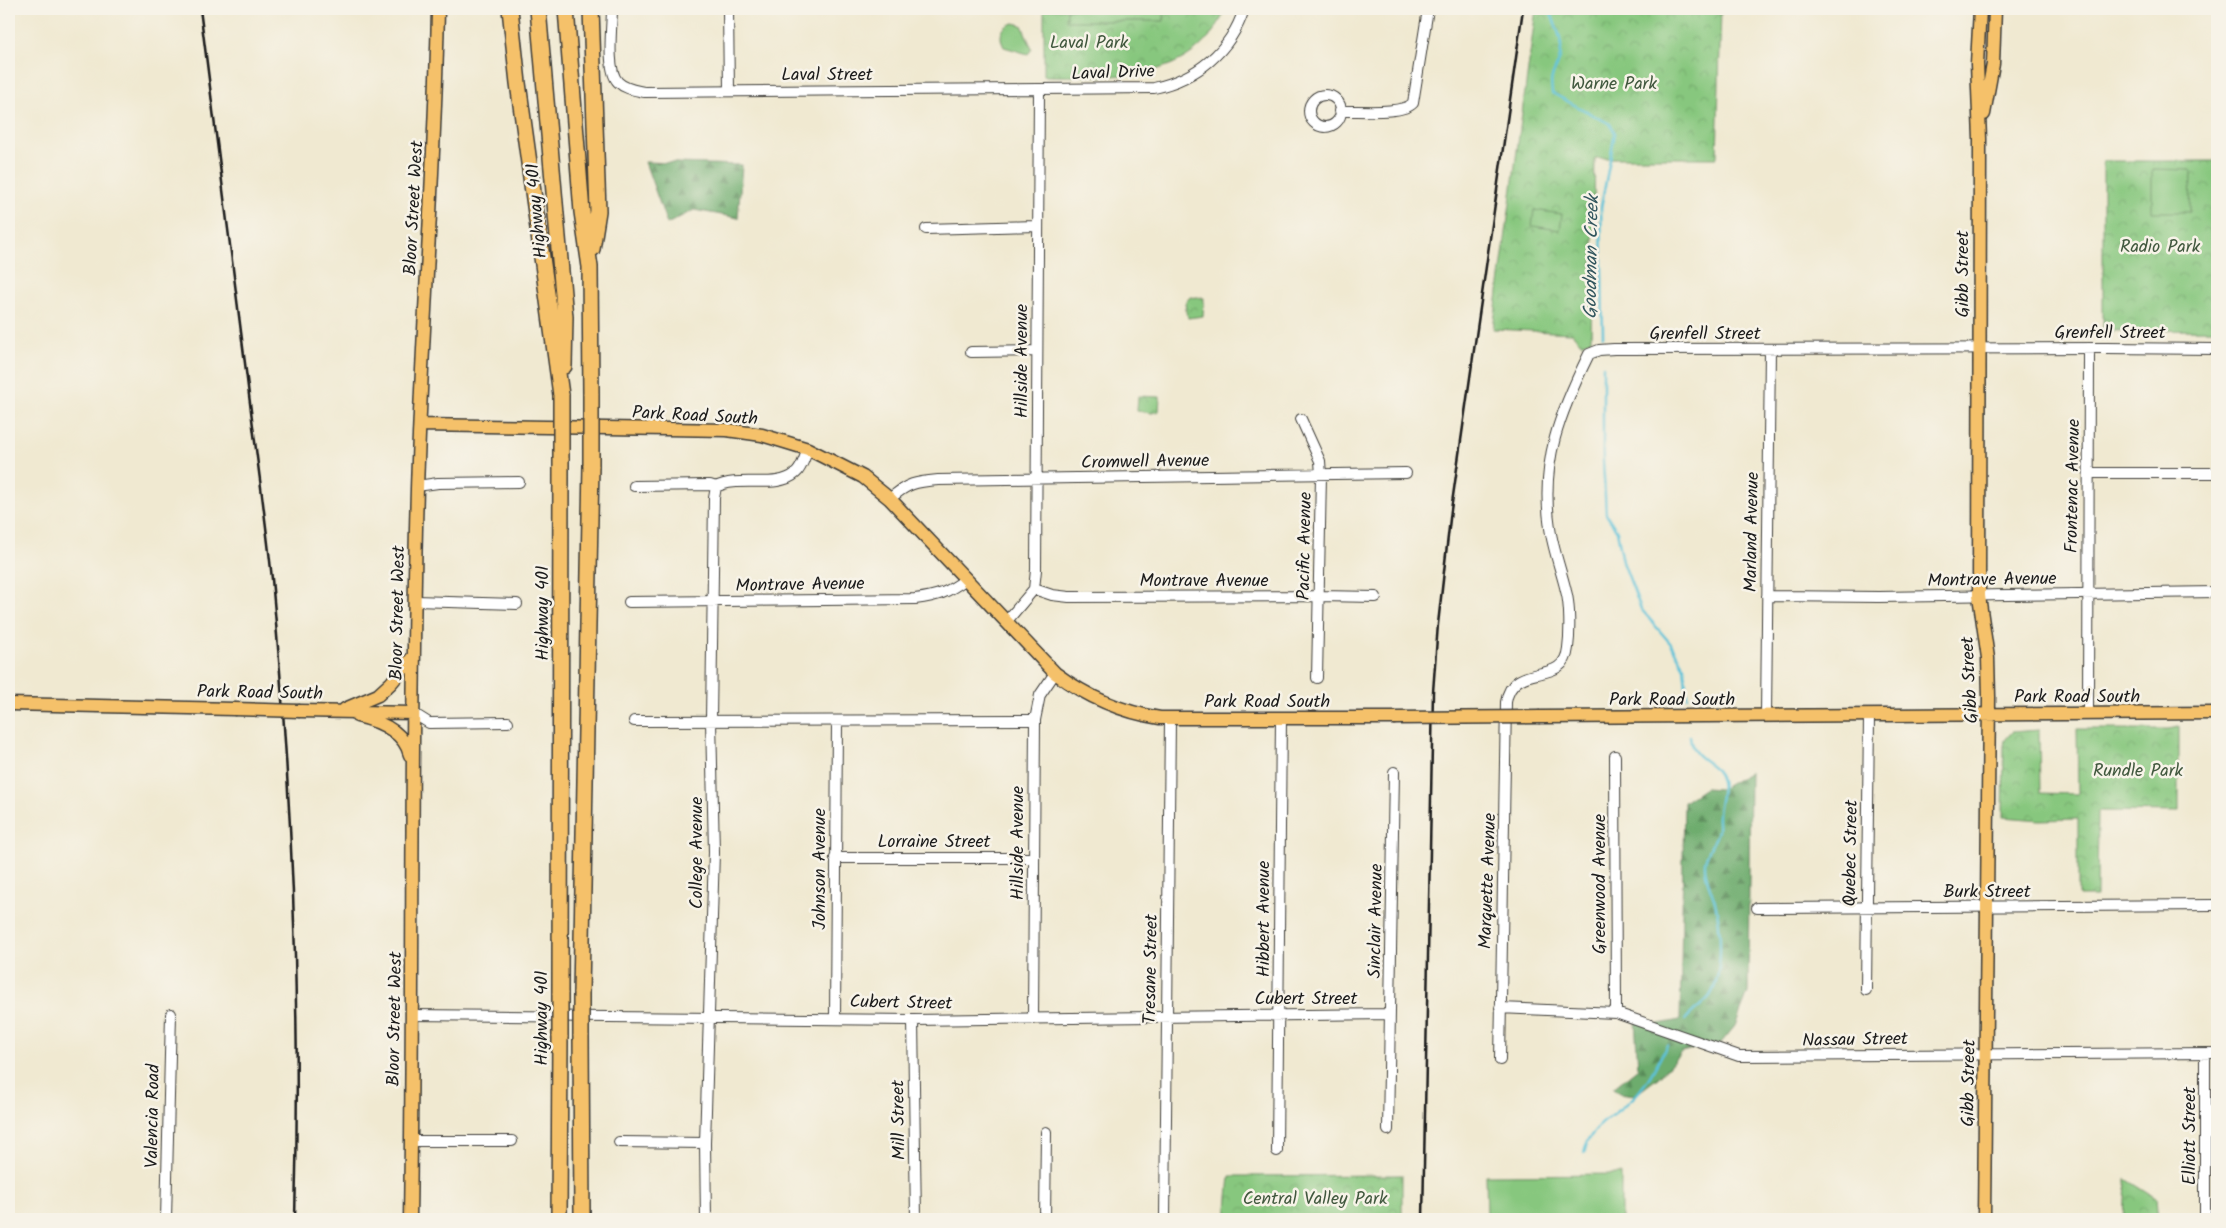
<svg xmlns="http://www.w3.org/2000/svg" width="2226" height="1228" font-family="Kalam,sans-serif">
<defs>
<pattern id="forest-firs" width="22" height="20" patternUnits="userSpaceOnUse" patternTransform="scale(1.25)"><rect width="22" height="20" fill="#6dac6d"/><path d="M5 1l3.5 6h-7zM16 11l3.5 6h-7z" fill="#598b59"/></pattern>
<pattern id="park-crowns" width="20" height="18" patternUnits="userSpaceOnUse" patternTransform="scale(1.25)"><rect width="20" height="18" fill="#87c77e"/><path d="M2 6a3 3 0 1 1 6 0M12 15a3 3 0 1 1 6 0" fill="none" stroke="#74aa6c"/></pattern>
</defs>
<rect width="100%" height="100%" fill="#f7f3e8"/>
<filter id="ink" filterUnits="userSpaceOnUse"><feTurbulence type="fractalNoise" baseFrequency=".02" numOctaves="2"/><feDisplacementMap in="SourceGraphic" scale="10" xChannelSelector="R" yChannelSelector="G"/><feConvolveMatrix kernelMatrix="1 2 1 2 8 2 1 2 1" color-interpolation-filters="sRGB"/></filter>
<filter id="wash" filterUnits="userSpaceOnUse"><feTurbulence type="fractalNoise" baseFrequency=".0096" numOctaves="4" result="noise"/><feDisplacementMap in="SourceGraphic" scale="20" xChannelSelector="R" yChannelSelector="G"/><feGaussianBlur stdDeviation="1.12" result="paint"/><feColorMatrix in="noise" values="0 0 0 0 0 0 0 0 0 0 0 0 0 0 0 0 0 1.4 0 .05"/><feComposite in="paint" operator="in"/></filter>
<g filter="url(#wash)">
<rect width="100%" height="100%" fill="#f0e9d1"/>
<path fill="url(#forest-firs)" stroke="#446444" d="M 645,162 L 742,165 L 738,218 L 694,210 L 667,224 Z
M 1750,772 L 1748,993 L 1735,1026 L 1721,1043 L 1681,1052 L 1659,1077 L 1635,1095 L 1619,1093 L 1613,1088 L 1638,1068 L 1635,1020 L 1648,1026 L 1680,1020 L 1684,802 L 1705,788 L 1721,789 Z"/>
<path fill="url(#park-crowns)" stroke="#52724d" d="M 1044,9 L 1226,9 C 1192,86 1115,76 1044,76 Z
M 1536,9 L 1721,9 L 1717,158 L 1595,158 L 1591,340 L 1582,344 L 1572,333 L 1493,329 Z
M 2103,161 L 2217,161 L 2217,330 L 2103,331 Z
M 1190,297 L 1204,298 L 1203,316 L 1188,318 L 1185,303 Z
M 1138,396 L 1160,397 L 1159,411 L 1152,413 L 1137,411 Z
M 2179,727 L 2179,812 L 2098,811 L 2097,896 L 2078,896 L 2078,819 L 2040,820 L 2003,817 L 2004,746 L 2005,740 L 2012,732 L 2039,730 L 2040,793 L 2078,794 L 2077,729 L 2168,729 Z
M 1402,1175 L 1402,1219 L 1226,1219 L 1230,1176 Z
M 2126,1179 L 2156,1198 L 2158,1219 L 2124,1219 Z"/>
<path fill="#87c77e" stroke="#52724d" d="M 1067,9 L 1164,9 L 1164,21 L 1067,21 Z
M 1014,23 L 1022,25 L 1032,49 L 1028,54 L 1004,47 C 998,36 1001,26 1014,23 Z
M 2152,169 L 2191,170 L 2190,212 L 2152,212 Z
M 1534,210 L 1562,214 L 1560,230 L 1532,226 Z
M 1621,1174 L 1621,1219 L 1487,1219 L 1486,1175 Z"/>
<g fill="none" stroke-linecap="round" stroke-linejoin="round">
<path stroke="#5bc2d9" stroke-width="2.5" d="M 1551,9 L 1550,12 C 1557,28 1566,45 1558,63 C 1552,79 1550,74 1552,93 L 1610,124 L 1615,133 L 1601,207 L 1603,336
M 1603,366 L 1603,460 L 1606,514 L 1617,531 L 1623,562 L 1641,609 L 1671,644 L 1684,667 L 1687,697
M 1685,1020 C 1692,1011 1703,1005 1710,996 C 1724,974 1721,926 1715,902 C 1711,889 1704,876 1705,862 C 1707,851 1713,844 1717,834 C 1720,828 1717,822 1718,815 C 1718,804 1724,792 1721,781 C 1714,756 1693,765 1690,736
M 1584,1153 C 1588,1126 1619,1113 1636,1095 C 1649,1081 1658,1062 1667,1045"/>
</g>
</g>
<g filter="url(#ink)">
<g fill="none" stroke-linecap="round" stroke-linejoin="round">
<g stroke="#3c3b37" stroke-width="12">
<path id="minor" d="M 612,9 C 612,26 606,70 618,82 C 625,89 635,90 644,92 L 1154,88 C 1196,79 1231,51 1244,9
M 728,9 L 729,91
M1309 111a16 16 0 1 1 32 0a16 16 0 1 1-32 0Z
M 1340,111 C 1357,110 1402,115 1413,103 L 1428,9
M 926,229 L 1037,226
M 971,352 L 1037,351
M 1301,419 L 1320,461 L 1321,475 L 1317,678
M 2089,473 L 2217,473
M 417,486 L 438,483 L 519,482
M 634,486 L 710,485 L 716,487 C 739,475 777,490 796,473 C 802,468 805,456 808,449
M 890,499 C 907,483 916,482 938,480 L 1406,473
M 1034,589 L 1052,595 L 1069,597 L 1320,596 L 1376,597
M 1767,596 L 1879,597 L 2217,592
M 415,601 L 517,604
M 629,602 L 915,599 C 938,596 947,593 966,579
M 1006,622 L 1034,589 L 1036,570 L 1039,90
M 413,713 L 429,723 L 508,722
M 2088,714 L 2089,348
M 1766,716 L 1770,349
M 634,721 L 1035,720
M 1615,756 L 1616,1013
M 835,858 L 1033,858
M 1757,908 L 2217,905
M 1866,990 L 1869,716
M 1500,1008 L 1616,1013 L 1739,1056 L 2217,1053
M 411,1015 L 913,1020 L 1390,1014
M 835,1018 L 837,721
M 1033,1019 L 1035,720 L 1040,695 L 1055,673
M 913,1020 L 916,1219
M 1500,1060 L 1506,702 C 1513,659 1564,688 1568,648 C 1570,633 1570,604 1566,591 C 1561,570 1553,549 1550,528 C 1540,461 1560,413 1589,354 L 1599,350 L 1614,349 L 2105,348 L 2217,349
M 1388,1130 L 1394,772
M 411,1141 L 512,1141
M 619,1142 L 705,1143
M 1277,1151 L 1281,718
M 166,1219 L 171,1014
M 706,1219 L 705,1143 L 714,852 L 711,721 L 714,498 L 716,487
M 1045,1219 L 1046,1132
M 1165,1219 L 1170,719
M 2205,1219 L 2205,1054"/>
</g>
<g stroke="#3c3b37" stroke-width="15">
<path id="major" d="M 1980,9 L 1977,64 L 1980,139 L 1979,596 L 1988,658 L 1989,697 L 1984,1219
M 1984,114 L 1993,64 L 1995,9
M 420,425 L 727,430 L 762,435 L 808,449 L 863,477 L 890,499 L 1055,673 C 1087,697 1121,712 1160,718 L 1394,718
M 9,704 L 234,709
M 345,709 L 378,695 L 391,683 L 413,657
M 300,711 L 413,713
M 357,716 C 379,721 404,731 410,755
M 1540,717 L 2217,713
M 410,1219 C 414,976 410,732 417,489 C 422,329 435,169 438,9"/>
</g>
<g stroke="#3c3b37" stroke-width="18">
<path id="highway" d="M 510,9 L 518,83 L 561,395
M 538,9 L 565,317 L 564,366
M 566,9 L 582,212 L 590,267 L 591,395
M 591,9 L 598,211 L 592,249
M 581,993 L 591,465
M 560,994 L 561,458
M 581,1035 L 582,1219
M 559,1219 L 560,1036"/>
</g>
<use href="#minor" stroke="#fff" stroke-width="10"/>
<use href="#major" stroke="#f5c16b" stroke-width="12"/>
<use href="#highway" stroke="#f5c16b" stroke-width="15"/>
<path stroke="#1c1c1c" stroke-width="2.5" d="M 200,9 C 216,132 231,255 247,379 C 255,445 265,512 272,579 C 292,792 301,1005 295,1219
M 1423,1219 L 1433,692 L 1438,624 L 1451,510 L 1523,9"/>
<g stroke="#3c3b37" stroke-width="15" stroke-linecap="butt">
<path id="major-bridge" d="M 234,709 L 300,711
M 1394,718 L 1540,717"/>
</g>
<g stroke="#3c3b37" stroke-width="18" stroke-linecap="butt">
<path id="highway-bridge" d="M 591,395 L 591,465
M 561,458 L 561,395
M 581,1035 L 581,993
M 560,1036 L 560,994"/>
</g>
<use href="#major-bridge" stroke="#f5c16b" stroke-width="12"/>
<use href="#highway-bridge" stroke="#f5c16b" stroke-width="15"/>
</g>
</g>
<g text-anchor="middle" stroke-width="5" stroke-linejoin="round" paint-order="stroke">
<g font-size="18" fill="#41583e" stroke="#f7f3e8">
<text x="1089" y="48">Laval Park</text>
<text x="1614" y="89">Warne Park</text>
<text x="2160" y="252">Radio Park</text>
<text x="2138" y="776">Rundle Park</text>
<text x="1315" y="1204">Central Valley Park</text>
</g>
<g font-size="18" fill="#1c1c1c" stroke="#f7f3e8">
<text transform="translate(1113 72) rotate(-2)" y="6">Laval Drive</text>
<text x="827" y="80">Laval Street</text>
<text transform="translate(413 208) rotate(-87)" y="6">Bloor Street West</text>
<text transform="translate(536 211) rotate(-95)" y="6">Highway 401</text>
<text transform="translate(1962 274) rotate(-90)" y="6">Gibb Street</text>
<text x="2110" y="338">Grenfell Street</text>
<text x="1705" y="339">Grenfell Street</text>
<text transform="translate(1021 361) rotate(-90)" y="6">Hillside Avenue</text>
<text transform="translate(695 415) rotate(3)" y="6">Park Road South</text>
<text transform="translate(1145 461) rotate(-1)" y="6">Cromwell Avenue</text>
<text transform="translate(2072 486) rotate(-89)" y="6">Frontenac Avenue</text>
<text transform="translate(1751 532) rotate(-89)" y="6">Marland Avenue</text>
<text transform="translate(1304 546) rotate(-89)" y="6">Pacific Avenue</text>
<text transform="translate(1992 579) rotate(-1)" y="6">Montrave Avenue</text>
<text x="1204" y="586">Montrave Avenue</text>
<text transform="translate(800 584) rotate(-1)" y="6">Montrave Avenue</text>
<text transform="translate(397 613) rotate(-89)" y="6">Bloor Street West</text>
<text transform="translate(542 613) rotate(-90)" y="6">Highway 401</text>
<text transform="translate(1969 680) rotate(-93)" y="6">Gibb Street</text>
<text transform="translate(260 692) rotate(1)" y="6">Park Road South</text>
<text x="2077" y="702">Park Road South</text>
<text x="1672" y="705">Park Road South</text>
<text x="1267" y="707">Park Road South</text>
<text x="934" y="847">Lorraine Street</text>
<text transform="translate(1017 843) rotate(-90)" y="6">Hillside Avenue</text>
<text transform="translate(696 853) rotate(-90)" y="6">College Avenue</text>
<text transform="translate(1850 853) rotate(-89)" y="6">Quebec Street</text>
<text transform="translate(819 869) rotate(-90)" y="6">Johnson Avenue</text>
<text transform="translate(1487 881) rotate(-88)" y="6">Marquette Avenue</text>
<text transform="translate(1599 884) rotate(-90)" y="6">Greenwood Avenue</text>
<text x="1987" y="897">Burk Street</text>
<text transform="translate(1263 919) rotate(-90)" y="6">Hibbert Avenue</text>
<text transform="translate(1375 921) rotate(-89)" y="6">Sinclair Avenue</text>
<text transform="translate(1150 969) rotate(-89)" y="6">Tresane Street</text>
<text x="1306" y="1004">Cubert Street</text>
<text transform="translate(901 1002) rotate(1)" y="6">Cubert Street</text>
<text transform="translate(541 1018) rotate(-90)" y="6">Highway 401</text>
<text transform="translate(394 1019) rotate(-89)" y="6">Bloor Street West</text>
<text transform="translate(1855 1039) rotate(-1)" y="6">Nassau Street</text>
<text transform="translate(1968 1083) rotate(-89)" y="6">Gibb Street</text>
<text transform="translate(152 1116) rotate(-89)" y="6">Valencia Road</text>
<text transform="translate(898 1120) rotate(-91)" y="6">Mill Street</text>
<text transform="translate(2189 1136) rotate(-90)" y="6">Elliott Street</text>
</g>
<g font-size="19" font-style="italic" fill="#32565e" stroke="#f7f3e8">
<text transform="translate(1590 257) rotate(-89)" y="7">Goodman Creek</text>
</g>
</g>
<rect width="2226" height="1228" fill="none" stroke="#f7f3e8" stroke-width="30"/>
</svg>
